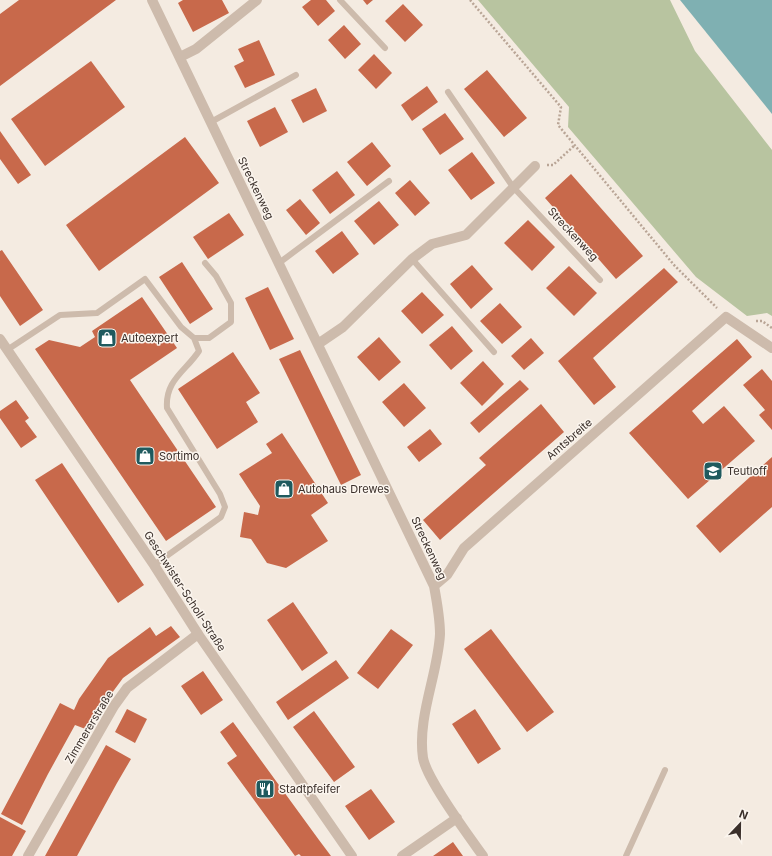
<svg xmlns="http://www.w3.org/2000/svg" width="772" height="856" font-family="Inter,sans-serif">
<rect width="100%" height="100%" fill="#f4ebe1"/>
<path fill="#b8c4a0" d="M 478,0 L 670,0 L 695,51 L 772,150 L 772,316 L 767,313 L 747,316 L 696,277 L 568,127 L 569,107 Z"/>
<path fill="#7fb0b2" d="M 680,0 L 772,0 L 772,114 Z"/>
<path fill="#c8694b" d="M 19,0 L 116,0 L 0,86 L 0,14 Z
M 183,0 L 222,0 L 229,13 L 193,32 L 178,3 Z
M 311,0 L 326,0 L 335,11 L 318,26 L 302,7 Z
M 363,0 L 373,0 L 367,5 Z
M 403,4 L 423,25 L 405,42 L 385,21 Z
M 344,25 L 361,44 L 345,59 L 328,40 Z
M 259,40 L 275,75 L 245,88 L 234,66 L 244,61 L 238,49 Z
M 374,54 L 392,73 L 376,89 L 358,70 Z
M 91,61 L 125,107 L 45,166 L 11,119 Z
M 487,70 L 527,118 L 504,137 L 464,89 Z
M 427,86 L 438,102 L 412,121 L 401,105 Z
M 316,88 L 327,111 L 303,123 L 291,100 Z
M 275,107 L 288,132 L 260,147 L 247,121 Z
M 445,113 L 464,139 L 440,155 L 422,129 Z
M 0,131 L 31,175 L 18,184 L 0,159 Z
M 185,137 L 219,183 L 99,271 L 66,225 Z
M 372,142 L 391,166 L 367,186 L 347,162 Z
M 472,152 L 495,183 L 471,200 L 448,170 Z
M 337,171 L 355,195 L 330,214 L 312,190 Z
M 571,174 L 643,256 L 616,279 L 545,198 Z
M 410,180 L 430,203 L 415,216 L 395,193 Z
M 300,199 L 320,223 L 306,235 L 286,210 Z
M 379,201 L 399,225 L 374,245 L 354,221 Z
M 229,213 L 244,235 L 208,259 L 193,237 Z
M 528,220 L 555,247 L 532,271 L 504,243 Z
M 342,231 L 359,254 L 333,274 L 315,251 Z
M 2,250 L 43,310 L 20,326 L 0,296 L 0,251 Z
M 182,262 L 213,309 L 190,324 L 159,277 Z
M 472,265 L 493,289 L 471,309 L 450,284 Z
M 569,266 L 597,293 L 574,316 L 546,288 Z
M 664,268 L 678,282 L 593,358 L 616,387 L 594,405 L 558,361 Z
M 268,287 L 294,339 L 270,350 L 245,298 Z
M 422,292 L 444,315 L 422,334 L 401,311 Z
M 142,297 L 177,348 L 130,380 L 216,507 L 166,541 L 35,349 L 49,340 L 80,347 L 95,337 L 92,331 Z
M 500,303 L 522,327 L 502,344 L 480,321 Z
M 452,326 L 473,351 L 451,370 L 429,345 Z
M 379,337 L 401,362 L 379,381 L 357,357 Z
M 531,338 L 544,353 L 524,370 L 511,356 Z
M 737,339 L 752,357 L 692,411 L 703,424 L 724,406 L 755,441 L 688,499 L 629,433 Z
M 300,350 L 361,475 L 341,485 L 279,359 Z
M 233,352 L 260,393 L 246,402 L 258,422 L 217,449 L 178,389 Z
M 483,361 L 504,384 L 482,406 L 460,383 Z
M 762,369 L 772,381 L 772,430 L 759,415 L 765,410 L 743,385 Z
M 520,380 L 529,389 L 479,433 L 470,423 Z
M 404,383 L 426,408 L 404,427 L 382,402 Z
M 16,400 L 29,418 L 25,421 L 37,437 L 21,448 L 0,418 L 0,411 Z
M 541,404 L 564,432 L 440,540 L 423,520 L 486,465 L 479,458 Z
M 430,429 L 442,444 L 419,462 L 407,447 Z
M 282,433 L 328,503 L 311,515 L 328,541 L 286,568 L 267,563 L 251,539 L 240,537 L 244,512 L 258,515 L 260,506 L 239,474 L 272,453 L 266,444 Z
M 772,457 L 772,507 L 720,553 L 696,526 Z
M 62,463 L 144,585 L 118,603 L 35,480 Z
M 293,602 L 328,653 L 302,671 L 267,620 Z
M 171,626 L 180,637 L 123,678 L 92,720 L 88,730 L 75,725 L 48,774 L 22,825 L 1,814 L 60,703 L 74,710 L 79,699 L 108,658 L 150,627 L 156,636 Z
M 391,629 L 413,645 L 378,689 L 357,673 Z
M 491,629 L 554,712 L 527,732 L 464,649 Z
M 336,660 L 349,678 L 288,720 L 276,702 Z
M 203,671 L 223,700 L 201,715 L 181,686 Z
M 127,709 L 147,719 L 135,743 L 115,732 Z
M 475,709 L 501,749 L 478,764 L 452,724 Z
M 314,711 L 355,767 L 334,782 L 293,727 Z
M 233,722 L 319,840 L 331,856 L 301,856 L 299,854 L 295,856 L 227,763 L 237,756 L 220,732 Z
M 106,745 L 131,759 L 117,783 L 77,856 L 45,856 Z
M 371,789 L 395,822 L 369,840 L 345,806 Z
M 0,817 L 26,831 L 12,856 L 0,856 Z
M 453,842 L 463,856 L 433,856 Z"/>
<g fill="none" stroke-linecap="round" stroke-linejoin="round">
<path stroke="#b9a596" stroke-width="2.5" stroke-dasharray="2 2" stroke-linecap="butt" d="M 470,0 L 561,107 L 558,125 L 674,265 L 717,308
M 547,165 L 553,165 L 575,145
M 756,321 L 762,321 L 772,328"/>
<path stroke="#cdbbac" stroke-width="6" d="M 340,0 L 385,48
M 448,92 L 513,187 L 600,280
M 211,122 L 296,75
M 412,259 L 494,352
M 279,263 L 389,181
M 7,350 L 60,315 L 97,313 L 145,279 L 181,327 L 194,338 L 209,338 L 231,322 L 231,303 L 216,276 L 205,263
M 154,565 L 221,517 L 225,507 L 220,494 L 167,408 C 165,380 186,371 199,351 L 194,338
M 626,856 L 665,770"/>
<path stroke="#cdbbac" stroke-width="10" d="M 152,0 L 434,586 C 437,602 440,618 440,634 C 438,674 417,717 423,758 C 427,780 468,835 483,856
M 180,57 L 196,49 L 257,0
M 318,344 L 343,327 L 412,259 L 432,244 L 466,235 L 535,166
M 434,586 L 447,575 L 464,548 L 726,317 L 772,348
M 28,856 L 114,706 L 127,688 L 198,634
M 402,856 L 457,818"/>
<path stroke="#cdbbac" stroke-width="10" d="M 0,339 L 154,565 L 198,634 L 352,856"/>
</g>
<defs>
<g id="shop-square" transform="scale(1)"><rect x="-9" y="-9" width="18" height="18" rx="4" fill="#1f5a5e" stroke="#fbf5ee"/><path d="M-5-2.5h2.3a2.7 3.5 0 0 1 5.4 0H5L5.5 6h-11ZM-1.5-2.5h3a1.5 2.3 0 0 0-3 0Z" fill="#fff"/></g>
<g id="school-square" transform="scale(1)"><rect x="-9" y="-9" width="18" height="18" rx="4" fill="#1f5a5e" stroke="#fbf5ee"/><path d="M0-5L7-2L0 1L-7-2ZM-4 1L0 2.5L4 1V4Q0 6-4 4Z" fill="#fff"/></g>
<g id="restaurant-square" transform="scale(1)"><rect x="-9" y="-9" width="18" height="18" rx="4" fill="#1f5a5e" stroke="#fbf5ee"/><path d="M-5-6h1v4h1v-4h1v4h1v-4h1v5L-1.5 .5V6h-2V.5L-5-1ZM5-6V6H3V1.5H1.5Q1.5-4 5-6Z" fill="#fff"/></g>
</defs>
<g fill-rule="evenodd">
<use href="#shop-square" x="107" y="338"/>
<use href="#shop-square" x="145" y="456"/>
<use href="#school-square" x="713" y="471"/>
<use href="#shop-square" x="284" y="489"/>
<use href="#restaurant-square" x="265" y="789"/>
</g>
<g text-anchor="middle" stroke-width="3" stroke-linejoin="round" paint-order="stroke">
<g font-size="11" fill="#3b302b" stroke="#fbf5ee">
<text transform="translate(256 188) rotate(64)" y="4">Streckenweg</text>
<text transform="translate(573 234) rotate(47)" y="4">Streckenweg</text>
<text transform="translate(569 439) rotate(-41)" y="4">Amtsbreite</text>
<text transform="translate(429 548) rotate(65)" y="4">Streckenweg</text>
<text transform="translate(185 591) rotate(57)" y="4">Geschwister-Scholl-Straße</text>
<text transform="translate(89 727) rotate(-59)" y="4">Zimmererstraße</text>
</g>
<g font-size="11" fill="#3b302b" stroke="#fbf5ee" text-anchor="start">
<text x="121" y="342">Autoexpert</text>
<text x="159" y="460">Sortimo</text>
<text x="727" y="475">Teutloff</text>
<text x="298" y="493">Autohaus Drewes</text>
<text x="279" y="793">Stadtpfeifer</text>
</g>
</g>
<g transform="translate(740 824) rotate(22)" stroke="#fbf5ee" stroke-width="3" paint-order="stroke">
<path d="M0-3L7 15L0 10L-7 15Z" fill="#3b302b"/>
<text y="-6" font-size="11" font-weight="bold" text-anchor="middle" fill="#3b302b">N</text>
</g>
</svg>
